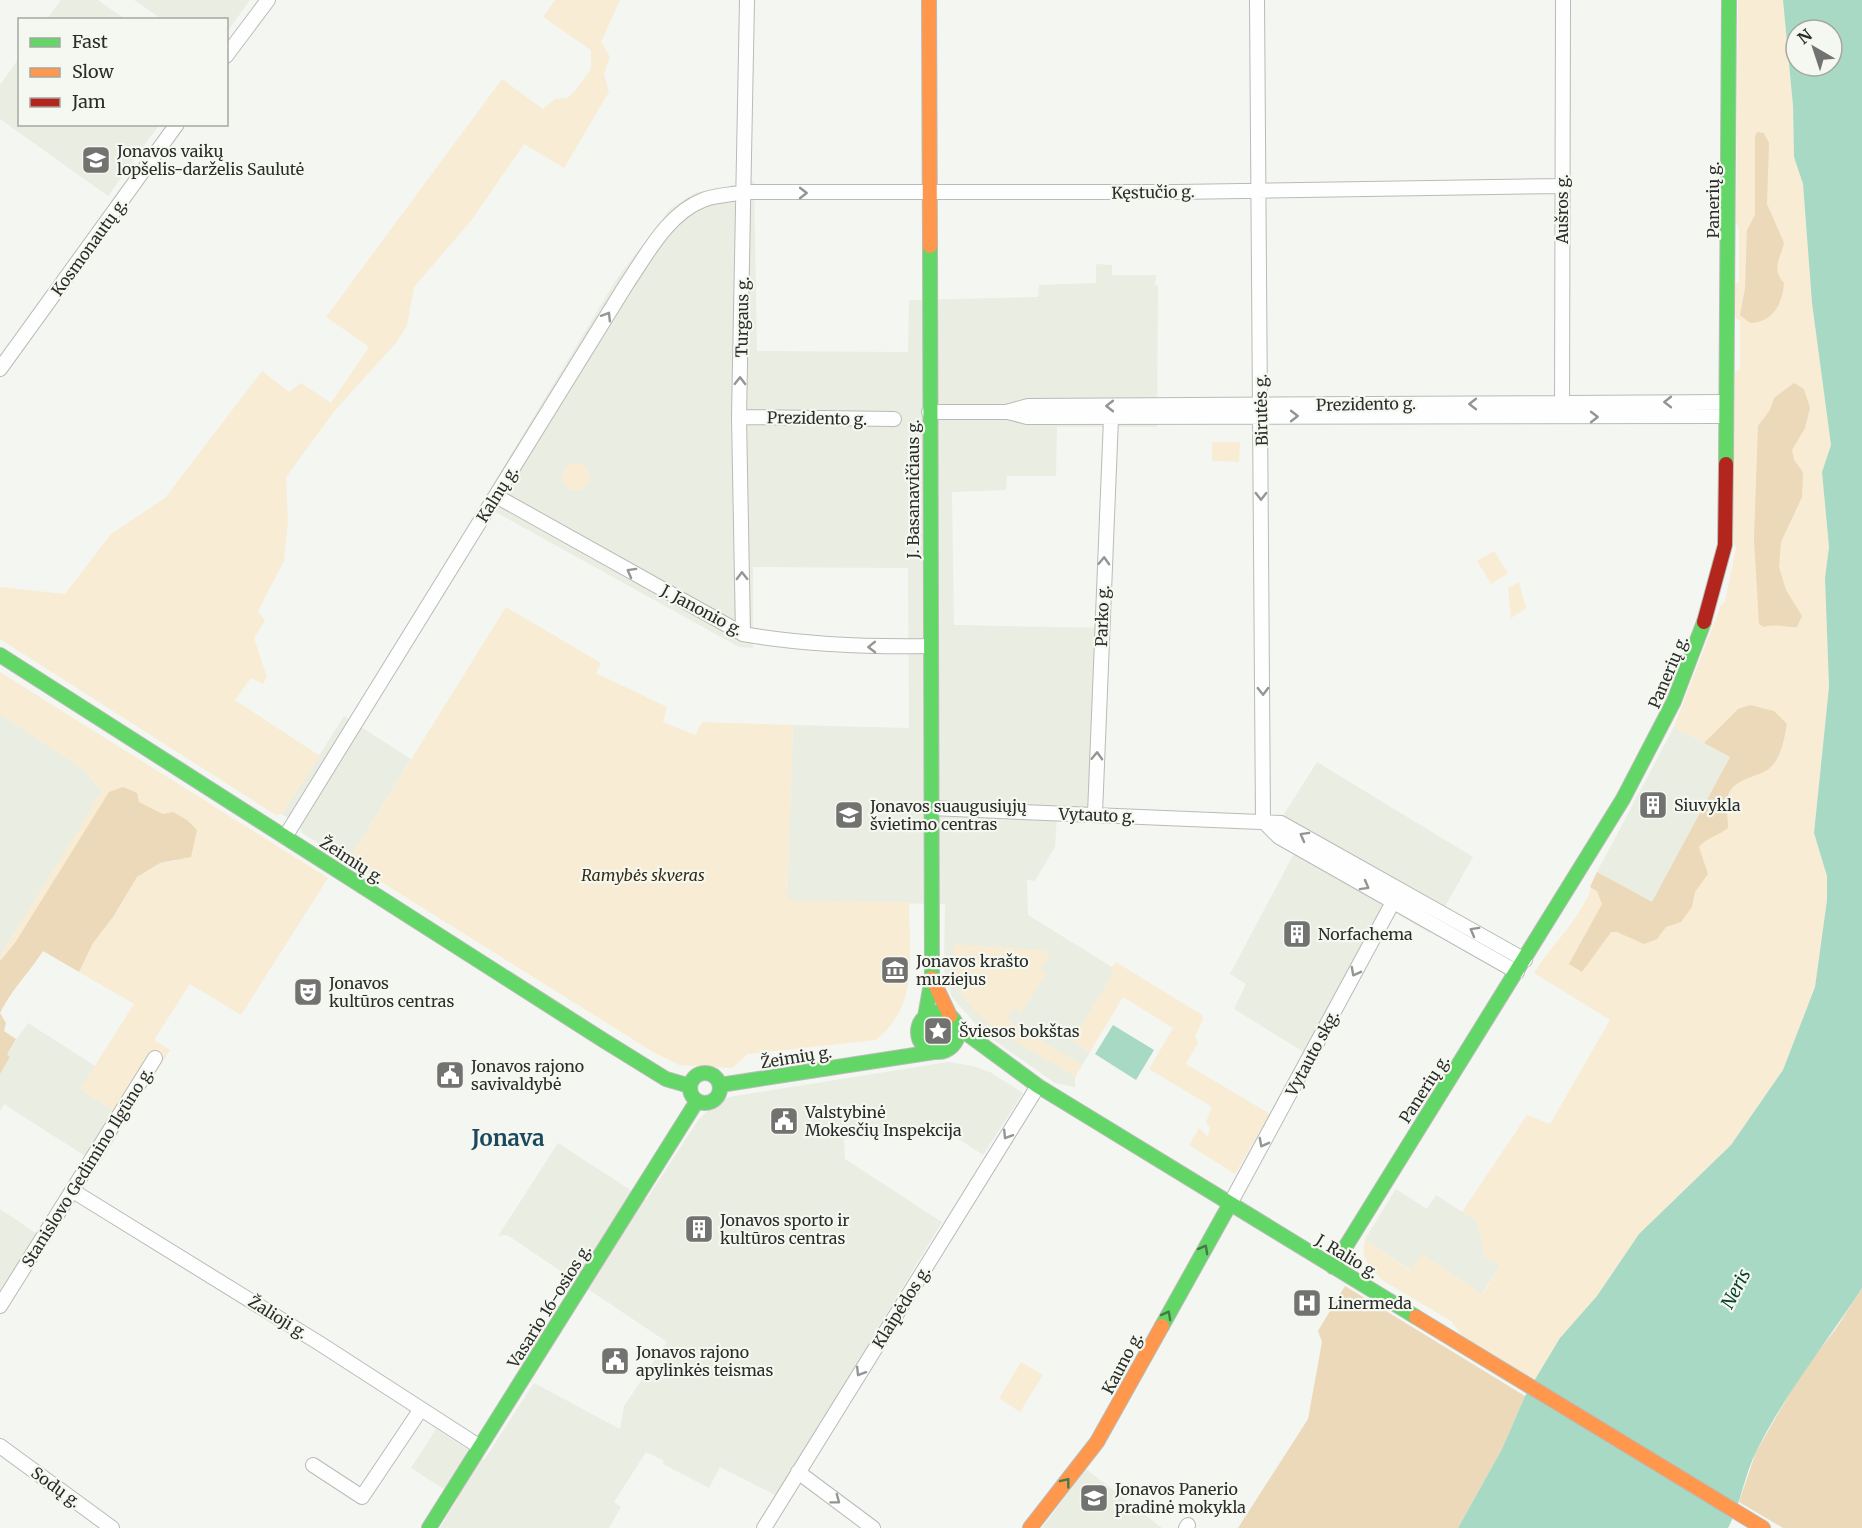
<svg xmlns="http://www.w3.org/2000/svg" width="1862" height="1528" font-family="Merriweather,serif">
<rect width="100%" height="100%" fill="#f4f6f2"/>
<path fill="#e9ede2" d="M 61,0 L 98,0 L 125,19 L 47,19 Z
M 134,0 L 250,0 L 227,32 L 226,20 L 162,19 Z
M 19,58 L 20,124 L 159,125 L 108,196 L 0,119 L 0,85 Z
M 754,181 L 757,351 L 908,352 L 909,300 L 1038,297 L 1039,285 L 1096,283 L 1096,264 L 1112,265 L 1112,275 L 1156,275 L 1155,285 L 1158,285 L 1157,427 L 1057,427 L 1056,476 L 1007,476 L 1006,490 L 952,492 L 954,625 L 1110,628 L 1099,817 L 1057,816 L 1055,847 L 1035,881 L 1027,880 L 1028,915 L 1112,967 L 1114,973 L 1073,1041 L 1090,1052 L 1075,1077 L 1075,1087 L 1055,1083 L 994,1040 L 973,1021 L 952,997 L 944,969 L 945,904 L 787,901 L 793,725 L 909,728 L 908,568 L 753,567 L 753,648 L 739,647 L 481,504 L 618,277 L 670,209 L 695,193 Z
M 0,714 L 82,768 L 100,789 L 100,795 L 92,803 L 94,806 L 0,956 Z
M 344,716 L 411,759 L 348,861 L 302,833 L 300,826 L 282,814 Z
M 1674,727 L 1730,757 L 1652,903 L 1597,872 Z
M 1317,762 L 1473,857 L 1430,933 L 1384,906 L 1307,1054 L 1234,1009 L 1246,984 L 1230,974 L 1299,844 L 1275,828 Z
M 28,1023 L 95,1066 L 80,1089 L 127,1119 L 99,1165 L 4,1104 L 0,1111 L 0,1074 L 10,1057 L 6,1054 Z
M 948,1062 L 973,1066 L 990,1072 L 1023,1093 L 983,1155 L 954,1136 L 929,1126 L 844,1139 L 845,1159 L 942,1222 L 777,1496 L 720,1467 L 709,1488 L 663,1464 L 664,1461 L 646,1452 L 614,1502 L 621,1507 L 609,1528 L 440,1528 L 458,1498 L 411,1468 L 436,1429 L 484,1460 L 534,1383 L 620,1429 L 624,1406 L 667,1342 L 507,1235 L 498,1236 L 558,1143 L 646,1200 L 699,1119 L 720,1100 L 735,1096 Z
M 1396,1189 L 1427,1209 L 1436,1195 L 1478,1222 L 1484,1256 L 1500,1265 L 1482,1294 L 1423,1255 L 1412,1271 L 1365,1239 Z
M 0,1209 L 37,1234 L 0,1293 Z
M 1086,1469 L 1162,1528 L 1042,1528 Z"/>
<path fill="#f8ecd4" d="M 555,0 L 620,0 L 601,42 L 610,57 L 604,74 L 609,92 L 564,168 L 524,144 L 471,221 L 414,287 L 407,326 L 396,343 L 336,409 L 286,477 L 288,522 L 284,561 L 258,611 L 265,621 L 254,638 L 267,677 L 263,684 L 251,678 L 235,700 L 320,756 L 282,814 L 276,815 L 0,639 L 0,587 L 65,594 L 111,534 L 165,498 L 262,371 L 289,392 L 301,383 L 331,403 L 369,347 L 326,317 L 502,79 L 543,109 L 555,99 L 567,98 L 574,92 L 591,69 L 591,50 L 543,17 Z
M 1738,0 L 1783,0 L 1793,106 L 1794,157 L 1803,184 L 1812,303 L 1831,445 L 1822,472 L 1829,547 L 1825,578 L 1829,687 L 1814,833 L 1827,876 L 1827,900 L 1815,987 L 1783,1070 L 1731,1145 L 1639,1234 L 1597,1296 L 1560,1338 L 1535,1380 L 1464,1338 L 1451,1321 L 1382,1280 L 1369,1266 L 1363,1253 L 1365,1239 L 1411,1271 L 1422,1254 L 1483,1294 L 1500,1265 L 1484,1256 L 1478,1222 L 1462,1212 L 1527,1115 L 1550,1124 L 1610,1020 L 1534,973 C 1551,946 1575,924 1589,894 C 1592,887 1592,880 1597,872 L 1652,902 L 1730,757 L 1674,727 L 1721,605 L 1725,602 L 1736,547 L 1733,544 L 1735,372 L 1740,369 L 1740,321 L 1735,317 L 1735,285 L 1739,281 L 1739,228 L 1736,223 Z
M 1212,442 L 1240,442 L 1239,462 L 1212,461 Z
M562 477a14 14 0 1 1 28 0a14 14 0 1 1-28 0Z
M 1494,551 L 1508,573 L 1491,584 L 1477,561 Z
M 1519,582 L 1526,608 L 1511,618 L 1508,588 Z
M 506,607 L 601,663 L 596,673 L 667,707 L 663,722 L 695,735 L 702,722 L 793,725 L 787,900 L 909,902 C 909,953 920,1005 876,1040 L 748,1054 L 732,1068 L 679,1065 L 653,1052 L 348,861 Z
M 0,672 L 328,878 L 241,1015 L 190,984 L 154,1040 L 170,1050 L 127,1119 L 80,1089 L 134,1004 L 79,972 L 93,943 L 113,917 L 137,877 L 160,863 L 176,861 L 163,814 L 139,802 L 0,961 L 0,956 L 93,806 L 91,801 L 100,795 L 100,789 L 82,768 L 0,714 Z
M 954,944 L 1044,950 L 1049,956 L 1041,968 L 1046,974 L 1021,1013 L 1014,1008 L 1007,1019 L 1082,1065 L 1075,1077 C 1041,1055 983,1029 962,995 C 953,980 954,961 954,944 Z
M 1116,962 L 1202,1015 L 1203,1020 L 1195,1036 L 1198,1043 L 1186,1064 L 1270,1114 L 1235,1174 L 1189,1145 L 1199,1128 L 1208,1137 L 1210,1127 L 1206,1122 L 1212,1107 L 1149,1069 L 1173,1028 L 1123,997 L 1090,1052 L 1072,1041 L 1113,973 L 1112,967 Z
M 1021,1362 L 1043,1375 L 1020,1412 L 999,1398 Z"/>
<path fill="#ebd9b9" d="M 1757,132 L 1764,133 L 1769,143 L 1767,204 L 1784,243 C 1780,260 1771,268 1784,283 C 1782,305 1773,322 1750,323 L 1740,315 L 1745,288 L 1747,230 L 1755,215 L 1755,137 Z
M 1794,383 L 1804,389 L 1810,408 L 1805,428 L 1792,450 L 1794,460 L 1803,472 L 1802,497 L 1781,542 L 1779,567 L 1786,590 L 1802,616 L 1797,627 C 1785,628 1776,623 1764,627 L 1759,624 L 1754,539 L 1758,426 L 1770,410 L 1774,398 Z
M 1750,705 L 1774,711 L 1787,724 C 1784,739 1781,761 1767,770 C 1754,778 1734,779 1728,795 C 1725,805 1728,817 1728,828 C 1718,836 1707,837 1699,847 L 1708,874 L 1695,892 L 1692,907 L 1681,922 L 1666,927 L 1657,939 L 1644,944 L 1617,932 L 1611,932 L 1582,972 L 1569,964 L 1602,904 L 1597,891 L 1590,887 L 1597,872 L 1652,902 L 1730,757 L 1704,743 L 1738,709 Z
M 123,787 L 137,793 L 139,802 L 163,814 L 173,812 L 187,820 L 197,830 L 191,857 L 160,863 L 137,877 L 113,917 L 93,943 L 79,972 L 43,951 C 29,973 11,990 0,1013 L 6,1023 L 4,1031 L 16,1039 L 7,1054 L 10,1057 L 0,1074 L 0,961 L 15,943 L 109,792 Z
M 1345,1286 L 1525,1396 L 1502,1449 L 1458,1528 L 1238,1528 L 1308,1419 L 1322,1342 L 1318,1331 Z
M 1862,1288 L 1862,1528 L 1783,1528 L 1739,1502 L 1756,1452 L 1802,1372 L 1835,1330 Z"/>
<path fill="#a8d9c4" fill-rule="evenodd" d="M 1783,0 L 1862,0 L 1862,1288 C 1827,1342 1786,1392 1757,1450 C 1744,1475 1741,1504 1728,1528 L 1458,1528 L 1502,1449 L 1525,1396 L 1560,1338 L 1597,1296 L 1639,1234 L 1731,1145 L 1783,1070 L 1815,987 L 1827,900 L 1827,876 L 1814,833 L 1829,687 L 1825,578 L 1829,547 L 1822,472 L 1831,445 L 1812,303 L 1803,184 L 1794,157 L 1793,106 ZM 1796,30 L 1832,30 L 1832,66 L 1796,66 Z
M 1113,1025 L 1154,1050 L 1136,1080 L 1095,1054 Z"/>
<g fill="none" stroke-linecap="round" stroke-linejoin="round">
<g stroke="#babbb8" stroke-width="16">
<path id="street" d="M 1257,0 L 1263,821
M 226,56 L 268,0
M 0,369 L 177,124
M 929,412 L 1006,412 L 1028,406 L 1726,402
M 1008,412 L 1027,417 L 1726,416
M 1562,412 L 1563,0
M 739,417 L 894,419
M 496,496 L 743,634 C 805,645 867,647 930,646
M 743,634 L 739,417 L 747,0
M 931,808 L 1281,823 L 1525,960
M 1095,814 L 1111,418
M 1263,821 L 1279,837 L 1517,972
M 285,837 L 626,285 C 646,256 667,214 703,200 C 715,195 731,195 744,192 L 1177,192 L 1561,186
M 73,1191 L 319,1343 L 480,1447
M 1230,1204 L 1393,902
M 0,1306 L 155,1058
M 0,1446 L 112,1528
M 313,1465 L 362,1497 L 421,1409
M 798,1472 L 873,1528
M 764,1528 L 1038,1086
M 1186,1528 L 1188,1525"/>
</g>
<g stroke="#babbb8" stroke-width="16">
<path id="fast" d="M 1726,464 L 1729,0
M 0,655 L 603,1040 L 666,1079 L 690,1086
M918 1032a20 20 0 1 1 40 0a20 20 0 1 1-40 0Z
M 925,1017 L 932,978 L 930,246
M 958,1027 L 1038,1086 L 1416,1317
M690 1088a15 15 0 1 1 30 0a15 15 0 1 1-30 0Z
M 720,1085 L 934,1052
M 1333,1267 L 1623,799 L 1674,701 L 1704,622
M 1162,1326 L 1230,1204
M 429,1528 L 697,1101"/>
</g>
<g stroke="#babbb8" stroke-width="16">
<path id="slow" d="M 929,0 L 930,246
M 932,978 L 950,1016
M 1416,1317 L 1763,1528
M 1030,1528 L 1097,1442 L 1162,1326"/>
</g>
<g stroke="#babbb8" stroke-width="16">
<path id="jam" d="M 1704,622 L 1725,545 L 1726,464"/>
</g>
<use href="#street" stroke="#fdfefd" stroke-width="14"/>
<use href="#fast" stroke="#63d668" stroke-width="14"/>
<use href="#slow" stroke="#ff974d" stroke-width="14"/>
<use href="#jam" stroke="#b3261e" stroke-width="14"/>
</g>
<defs><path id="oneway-chevron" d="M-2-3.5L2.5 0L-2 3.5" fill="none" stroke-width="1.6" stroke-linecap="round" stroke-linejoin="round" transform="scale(1.5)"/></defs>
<g stroke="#949694">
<use href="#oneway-chevron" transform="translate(803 193)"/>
<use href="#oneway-chevron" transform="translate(607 316) rotate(-58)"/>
<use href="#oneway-chevron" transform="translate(740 381) rotate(-89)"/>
<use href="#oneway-chevron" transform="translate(1668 402) rotate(-180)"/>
<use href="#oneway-chevron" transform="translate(1473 404) rotate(-180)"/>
<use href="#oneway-chevron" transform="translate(1110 406) rotate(-180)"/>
<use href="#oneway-chevron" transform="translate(1294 416)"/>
<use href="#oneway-chevron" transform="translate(1594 417)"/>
<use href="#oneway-chevron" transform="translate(1261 496) rotate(90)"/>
<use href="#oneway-chevron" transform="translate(1104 561) rotate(-88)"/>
<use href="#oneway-chevron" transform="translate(631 572) rotate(-151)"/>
<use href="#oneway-chevron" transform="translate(742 576) rotate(-91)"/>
<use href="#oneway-chevron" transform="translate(872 647) rotate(179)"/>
<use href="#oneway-chevron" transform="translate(1263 691) rotate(89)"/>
<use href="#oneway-chevron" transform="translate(1097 756) rotate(-88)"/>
<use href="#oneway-chevron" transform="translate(1304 836) rotate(-151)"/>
<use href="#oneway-chevron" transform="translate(1365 886) rotate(29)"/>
<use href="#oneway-chevron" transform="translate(1474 931) rotate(-151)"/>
<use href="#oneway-chevron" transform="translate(1355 972) rotate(118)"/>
<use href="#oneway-chevron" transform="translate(1007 1135) rotate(122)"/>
<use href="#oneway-chevron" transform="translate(1263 1143) rotate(118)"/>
<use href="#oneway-chevron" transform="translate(860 1372) rotate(122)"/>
<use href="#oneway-chevron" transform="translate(836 1500) rotate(37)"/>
</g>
<g stroke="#457946">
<use href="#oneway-chevron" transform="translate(1204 1249) rotate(-61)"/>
<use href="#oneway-chevron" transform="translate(1167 1315) rotate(-61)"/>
<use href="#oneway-chevron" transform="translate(1066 1482) rotate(-52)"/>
</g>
<defs>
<g id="school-square" transform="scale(1.5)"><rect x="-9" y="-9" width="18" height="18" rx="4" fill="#727370" stroke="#f5f8f0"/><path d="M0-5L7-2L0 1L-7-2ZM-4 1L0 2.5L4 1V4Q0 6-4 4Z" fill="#fff"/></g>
<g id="building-square" transform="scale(1.5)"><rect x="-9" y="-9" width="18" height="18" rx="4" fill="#727370" stroke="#f5f8f0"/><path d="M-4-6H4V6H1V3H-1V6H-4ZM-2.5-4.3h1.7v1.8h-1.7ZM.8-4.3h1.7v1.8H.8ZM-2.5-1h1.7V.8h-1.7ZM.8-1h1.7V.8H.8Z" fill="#fff"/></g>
<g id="museum-square" transform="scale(1.5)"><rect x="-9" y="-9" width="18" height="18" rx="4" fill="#727370" stroke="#f5f8f0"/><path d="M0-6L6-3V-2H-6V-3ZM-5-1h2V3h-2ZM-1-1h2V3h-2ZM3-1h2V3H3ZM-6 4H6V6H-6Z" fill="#fff"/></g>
<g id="theatre-square" transform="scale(1.5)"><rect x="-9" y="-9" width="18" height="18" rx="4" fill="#727370" stroke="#f5f8f0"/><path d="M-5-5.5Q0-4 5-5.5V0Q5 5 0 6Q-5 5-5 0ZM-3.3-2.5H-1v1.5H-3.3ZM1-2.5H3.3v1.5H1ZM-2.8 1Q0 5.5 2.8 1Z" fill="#fff"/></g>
<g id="sight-square" transform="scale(1.5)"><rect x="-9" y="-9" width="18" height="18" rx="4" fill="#727370" stroke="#f5f8f0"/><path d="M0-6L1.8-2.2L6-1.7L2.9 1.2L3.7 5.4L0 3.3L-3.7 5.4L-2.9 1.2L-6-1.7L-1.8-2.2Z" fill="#fff"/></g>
<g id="civic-square" transform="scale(1.5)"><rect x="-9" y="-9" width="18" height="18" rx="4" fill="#727370" stroke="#f5f8f0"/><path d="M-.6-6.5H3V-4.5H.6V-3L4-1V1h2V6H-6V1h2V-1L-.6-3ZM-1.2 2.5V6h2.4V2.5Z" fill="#fff"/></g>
<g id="hospital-square" transform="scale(1.5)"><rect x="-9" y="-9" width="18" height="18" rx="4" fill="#727370" stroke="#f5f8f0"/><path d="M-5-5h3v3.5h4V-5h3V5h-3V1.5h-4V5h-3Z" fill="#fff"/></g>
</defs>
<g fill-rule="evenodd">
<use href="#school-square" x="96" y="160"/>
<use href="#building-square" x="1653" y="805"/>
<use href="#school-square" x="849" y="815"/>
<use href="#building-square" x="1297" y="934"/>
<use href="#museum-square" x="895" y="970"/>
<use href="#theatre-square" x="308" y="992"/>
<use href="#sight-square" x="938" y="1031"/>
<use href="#civic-square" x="450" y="1075"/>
<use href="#civic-square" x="784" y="1121"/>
<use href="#building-square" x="699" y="1229"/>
<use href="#hospital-square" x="1307" y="1303"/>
<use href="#civic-square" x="615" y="1361"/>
<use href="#school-square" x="1094" y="1498"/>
</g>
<g text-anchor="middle" stroke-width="4.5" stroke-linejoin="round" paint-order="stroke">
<g font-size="16" fill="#2c2d2a" stroke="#f5f8f0" text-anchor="start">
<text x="117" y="157">Jonavos vaikų<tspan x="117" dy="18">lopšelis-darželis Saulutė</tspan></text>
<text x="1674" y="811">Siuvykla</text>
<text x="870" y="812">Jonavos suaugusiųjų<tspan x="870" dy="18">švietimo centras</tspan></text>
<text x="1318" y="940">Norfachema</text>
<text x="916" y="967">Jonavos krašto<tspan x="916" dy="18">muziejus</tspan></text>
<text x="329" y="989">Jonavos<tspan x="329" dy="18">kultūros centras</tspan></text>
<text x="959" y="1037">Šviesos bokštas</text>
<text x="471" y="1072">Jonavos rajono<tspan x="471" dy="18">savivaldybė</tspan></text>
<text x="805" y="1118">Valstybinė<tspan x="805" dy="18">Mokesčių Inspekcija</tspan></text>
<text x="720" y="1226">Jonavos sporto ir<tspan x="720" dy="18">kultūros centras</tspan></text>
<text x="1328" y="1309">Linermeda</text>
<text x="636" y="1358">Jonavos rajono<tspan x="636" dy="18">apylinkės teismas</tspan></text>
<text x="1115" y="1495">Jonavos Panerio<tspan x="1115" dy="18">pradinė mokykla</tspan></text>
</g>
<g font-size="16" fill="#2c2d2a" stroke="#f5f8f0">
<text transform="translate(1153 192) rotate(-1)" y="6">Kęstučio g.</text>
<text transform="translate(1713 200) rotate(-90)" y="6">Panerių g.</text>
<text transform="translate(1562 209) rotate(-90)" y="6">Aušros g.</text>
<text transform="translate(89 247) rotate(-54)" y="6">Kosmonautų g.</text>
<text transform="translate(742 317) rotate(-89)" y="6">Turgaus g.</text>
<text transform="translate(1366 404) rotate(-1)" y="6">Prezidento g.</text>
<text transform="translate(1261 410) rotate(-91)" y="6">Birutės g.</text>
<text transform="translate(817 418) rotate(1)" y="6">Prezidento g.</text>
<text transform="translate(913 489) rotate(-90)" y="6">J. Basanavičiaus g.</text>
<text transform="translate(497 494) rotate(-58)" y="6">Kalnų g.</text>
<text transform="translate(702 610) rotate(28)" y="6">J. Janonio g.</text>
<text transform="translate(1102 616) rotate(-88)" y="6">Parko g.</text>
<text transform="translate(1668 672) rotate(-67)" y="6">Panerių g.</text>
<text transform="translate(1097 815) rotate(2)" y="6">Vytauto g.</text>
<text transform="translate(352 860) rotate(33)" y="6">Žeimių g.</text>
<text transform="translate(1312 1053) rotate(-62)" y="6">Vytauto skg.</text>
<text transform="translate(796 1057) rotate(-9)" y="6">Žeimių g.</text>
<text transform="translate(1424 1089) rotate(-57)" y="6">Panerių g.</text>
<text transform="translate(87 1167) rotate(-58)" y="6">Stanislovo Gedimino Ilgūno g.</text>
<text transform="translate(1347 1256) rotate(31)" y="6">J. Ralio g.</text>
<text transform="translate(549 1306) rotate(-58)" y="6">Vasario 16-osios g.</text>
<text transform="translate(901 1307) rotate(-58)" y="6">Klaipėdos g.</text>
<text transform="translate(278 1317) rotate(32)" y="6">Žalioji g.</text>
<text transform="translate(1122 1363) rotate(-62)" y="6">Kauno g.</text>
<text transform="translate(56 1487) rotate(36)" y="6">Sodų g.</text>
</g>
<g font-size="16" font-style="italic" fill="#392b11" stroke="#f5f8f0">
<text x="643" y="881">Ramybės skveras</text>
</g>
<g font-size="18" font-style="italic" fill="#04422f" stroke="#f5f8f0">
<text transform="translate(1736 1289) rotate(-62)" y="6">Neris</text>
</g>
<g font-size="22" font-weight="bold" fill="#1d495e" stroke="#f5f8f0">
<text x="508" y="1146">Jonava</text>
</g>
</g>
<rect x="18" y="18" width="210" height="108" fill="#f5f8f0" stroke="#a5a7a1" stroke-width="1.5"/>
<rect x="30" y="38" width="30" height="9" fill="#63d668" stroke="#a5a7a1" stroke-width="1.5"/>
<text x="72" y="48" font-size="18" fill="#2c2d2a">Fast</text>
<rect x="30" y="68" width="30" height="9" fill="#ff974d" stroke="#a5a7a1" stroke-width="1.5"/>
<text x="72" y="78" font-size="18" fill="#2c2d2a">Slow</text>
<rect x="30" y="98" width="30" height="9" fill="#b3261e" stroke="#a5a7a1" stroke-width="1.5"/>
<text x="72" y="108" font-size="18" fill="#2c2d2a">Jam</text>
<g transform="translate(1814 48) rotate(321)"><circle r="28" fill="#f5f8f0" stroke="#a5a7a1" stroke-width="1.5"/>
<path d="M0-4.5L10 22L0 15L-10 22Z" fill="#727370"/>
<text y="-9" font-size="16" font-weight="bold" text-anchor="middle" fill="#2c2d2a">N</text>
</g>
</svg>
